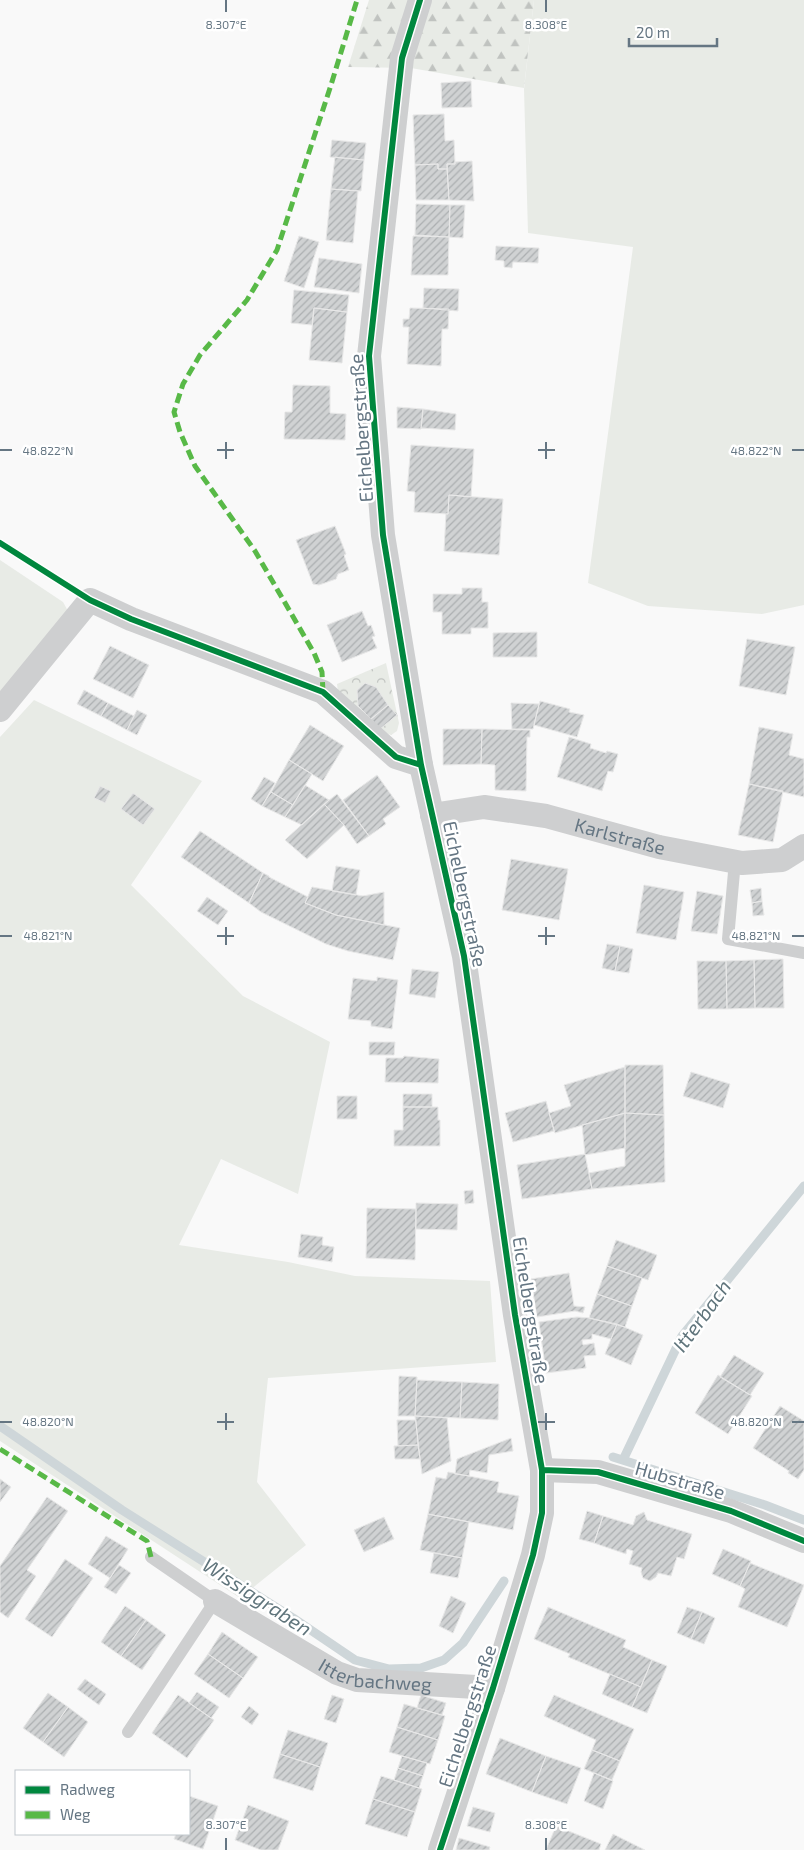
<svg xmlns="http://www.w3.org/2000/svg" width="804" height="1850" font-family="'Exo 2',sans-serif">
<defs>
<pattern id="forest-firs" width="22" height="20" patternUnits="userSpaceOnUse" patternTransform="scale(1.25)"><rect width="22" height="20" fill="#e8ebe6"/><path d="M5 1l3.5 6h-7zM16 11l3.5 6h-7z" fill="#c0c3c0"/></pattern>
<pattern id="park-crowns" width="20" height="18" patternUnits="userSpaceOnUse" patternTransform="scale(1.25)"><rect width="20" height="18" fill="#e8ebe6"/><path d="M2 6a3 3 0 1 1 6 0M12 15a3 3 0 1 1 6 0" fill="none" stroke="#c0c3c0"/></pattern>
<pattern id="building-hatch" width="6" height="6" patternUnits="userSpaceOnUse" patternTransform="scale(1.25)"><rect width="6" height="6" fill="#d0d2d3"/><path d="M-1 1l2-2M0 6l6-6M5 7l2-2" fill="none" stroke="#acafb1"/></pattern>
</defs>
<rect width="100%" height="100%" fill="#f9f9f9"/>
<path fill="#e8ebe6" d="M 534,0 L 804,0 L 804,605 L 762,614 L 648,606 L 588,583 L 633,247 L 528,233 L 524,89 Z
M 0,560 L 63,602 L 68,611 L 0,701 Z
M 34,700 L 202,781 L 131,885 L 243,996 L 330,1042 L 298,1194 L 221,1159 L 179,1245 L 288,1262 L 355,1276 L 490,1281 L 496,1362 L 268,1378 L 257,1482 L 306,1545 L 240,1598 L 0,1441 L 0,737 Z"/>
<path fill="url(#forest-firs)" d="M 369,0 L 534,0 L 524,88 L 411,68 L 348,67 Z"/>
<path fill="url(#park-crowns)" d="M 386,663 L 399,723 L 397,731 L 391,735 L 381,731 L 338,692 L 337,684 Z"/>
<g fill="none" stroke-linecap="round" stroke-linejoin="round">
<path stroke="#ced6d9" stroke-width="9" d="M 0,1426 L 122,1510 L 293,1618 L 355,1660 L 389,1669 L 421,1668 L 444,1660 L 463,1643 L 504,1581
M 613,1457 L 765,1505 L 804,1520
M 623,1460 L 682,1336 L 804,1186"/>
</g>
<path fill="url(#building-hatch)" stroke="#e8e8e8" d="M 471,81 L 472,107 L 442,108 L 441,83 Z
M 444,114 L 445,141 L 454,140 L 455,164 L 447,164 L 447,169 L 438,169 L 438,164 L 415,165 L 413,115 Z
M 332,140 L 366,143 L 364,160 L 330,157 Z
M 335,157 L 364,160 L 361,191 L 331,189 Z
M 472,161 L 474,201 L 449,200 L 447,164 L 455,164 L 455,162 Z
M 438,164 L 438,169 L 447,169 L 449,200 L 416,200 L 415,165 Z
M 331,189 L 358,191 L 353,243 L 326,240 Z
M 416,204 L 450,205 L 449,237 L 415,235 Z
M 450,205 L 465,205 L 463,238 L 449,237 Z
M 299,236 L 319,242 L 304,288 L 284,281 Z
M 413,236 L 449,237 L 448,275 L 411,275 Z
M 496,246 L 539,248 L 538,263 L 513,262 L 512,268 L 504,267 L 504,261 L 495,260 Z
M 319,258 L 362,264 L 359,293 L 314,287 Z
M 424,288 L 459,289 L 458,311 L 423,308 Z
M 294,290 L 349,295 L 347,312 L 314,308 L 312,325 L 291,323 Z
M 314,308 L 347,312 L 342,363 L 309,360 Z
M 410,308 L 449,309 L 448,329 L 442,329 L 441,366 L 407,364 L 409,327 L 403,327 L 403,319 L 409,319 Z
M 293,385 L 330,386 L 330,413 L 346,414 L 345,440 L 284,439 L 285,412 L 292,412 Z
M 397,407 L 423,409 L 421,429 L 397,428 Z
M 423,409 L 456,414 L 455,430 L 421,428 Z
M 411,445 L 474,449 L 471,497 L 449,495 L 448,514 L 414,512 L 415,492 L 407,491 Z
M 449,495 L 503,499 L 499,555 L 444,551 L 446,514 L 448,514 Z
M 335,526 L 346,554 L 344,555 L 349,570 L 338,574 L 336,579 L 319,585 L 313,584 L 296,540 Z
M 462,588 L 482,588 L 482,602 L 488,602 L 488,628 L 471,628 L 471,634 L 442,634 L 442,612 L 433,612 L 433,594 L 462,594 Z
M 362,611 L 368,626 L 371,625 L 375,636 L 372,637 L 377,648 L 342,662 L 327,625 Z
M 537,632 L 537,657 L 493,657 L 493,633 Z
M 747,639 L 795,647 L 786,695 L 739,686 Z
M 110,646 L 149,665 L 133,698 L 93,679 Z
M 365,683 L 376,687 L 388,705 L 371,719 L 358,706 L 357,690 Z
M 84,690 L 108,703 L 101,716 L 77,704 Z
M 540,701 L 570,709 L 569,712 L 584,715 L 577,737 L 534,725 Z
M 108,703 L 134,716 L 127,730 L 101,716 Z
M 511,703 L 539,704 L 533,729 L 512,729 Z
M 388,705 L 397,715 L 380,729 L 371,719 Z
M 137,710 L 147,715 L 137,735 L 127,730 Z
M 310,725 L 344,746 L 323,781 L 289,760 Z
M 759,727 L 793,734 L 789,755 L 804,759 L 804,797 L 749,784 Z
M 443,729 L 482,729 L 481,764 L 443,765 Z
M 482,729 L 530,730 L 530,737 L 527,737 L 526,791 L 495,790 L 495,765 L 481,764 Z
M 569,737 L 591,744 L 590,748 L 606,753 L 607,751 L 618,754 L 613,772 L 608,771 L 602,791 L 557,777 Z
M 289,760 L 312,774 L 293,805 L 271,792 Z
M 377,775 L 400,807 L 383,819 L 386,824 L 369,836 L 343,800 Z
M 264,777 L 275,783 L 262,806 L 251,799 Z
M 749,784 L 783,791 L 773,842 L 738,835 Z
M 305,785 L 329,800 L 302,825 L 285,817 Z
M 100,786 L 111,791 L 105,803 L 94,798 Z
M 271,792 L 293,805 L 285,817 L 262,806 Z
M 133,793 L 155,809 L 143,825 L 121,809 Z
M 337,794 L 369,836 L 357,844 L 344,825 L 324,804 Z
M 324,804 L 344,825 L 307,859 L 285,840 Z
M 200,831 L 263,873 L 249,903 L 181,857 Z
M 511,859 L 568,869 L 559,920 L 502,910 Z
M 336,866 L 360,870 L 356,895 L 332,891 Z
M 263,873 L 269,876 L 269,877 L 308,897 L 305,903 L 336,915 L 400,928 L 393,960 L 348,951 L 326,944 L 261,912 L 249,903 Z
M 644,885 L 684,892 L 676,940 L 636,933 Z
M 312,887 L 363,896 L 384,892 L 384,925 L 336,915 L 305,903 Z
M 761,888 L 762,901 L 752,903 L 750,890 Z
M 697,891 L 723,896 L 717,934 L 691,931 Z
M 207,897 L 228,911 L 218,925 L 197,911 Z
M 762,901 L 764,915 L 753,916 L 752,903 Z
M 607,944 L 620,946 L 615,971 L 602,968 Z
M 620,946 L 633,949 L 629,973 L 615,971 Z
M 783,959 L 784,1008 L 755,1008 L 754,960 Z
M 754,960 L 755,1008 L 727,1009 L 726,961 Z
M 697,961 L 726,961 L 727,1009 L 698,1009 Z
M 412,969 L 439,972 L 435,998 L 409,994 Z
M 377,977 L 398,980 L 392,1029 L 371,1026 L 371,1021 L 348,1019 L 353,978 L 377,981 Z
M 369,1042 L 395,1042 L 394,1055 L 369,1055 Z
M 404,1056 L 439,1059 L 438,1083 L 385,1082 L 386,1058 L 403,1058 Z
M 625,1065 L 663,1065 L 664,1115 L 625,1113 Z
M 625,1067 L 625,1113 L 555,1133 L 549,1113 L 571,1106 L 564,1085 Z
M 691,1072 L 730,1084 L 723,1108 L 683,1096 Z
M 403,1094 L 432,1094 L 432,1107 L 403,1107 Z
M 337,1096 L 357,1096 L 357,1119 L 337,1119 Z
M 546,1101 L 554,1131 L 513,1142 L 505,1113 Z
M 403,1107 L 438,1107 L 438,1120 L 440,1120 L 440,1146 L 394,1146 L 394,1130 L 403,1130 Z
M 625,1113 L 664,1115 L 665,1182 L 592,1189 L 589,1173 L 625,1166 Z
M 625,1113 L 625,1148 L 585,1155 L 582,1125 Z
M 585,1154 L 592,1189 L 522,1199 L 517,1165 Z
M 473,1190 L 474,1203 L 465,1204 L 464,1191 Z
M 416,1203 L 458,1204 L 457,1230 L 416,1229 Z
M 367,1208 L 416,1209 L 415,1260 L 366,1258 Z
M 301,1234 L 323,1237 L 322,1245 L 334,1247 L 332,1262 L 298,1257 Z
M 616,1240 L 657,1255 L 648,1280 L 607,1266 Z
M 607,1266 L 642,1278 L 632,1306 L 597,1294 Z
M 569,1273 L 574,1306 L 585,1307 L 583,1313 L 575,1311 L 537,1317 L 531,1279 Z
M 597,1294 L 632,1306 L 625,1327 L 589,1318 Z
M 577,1317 L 589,1318 L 617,1324 L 611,1339 L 592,1334 L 592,1339 L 582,1340 L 583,1345 L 594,1343 L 596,1355 L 584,1356 L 586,1368 L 546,1373 L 539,1322 Z
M 617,1324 L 643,1335 L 631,1365 L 605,1354 Z
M 734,1355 L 764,1373 L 750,1395 L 720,1377 Z
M 718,1375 L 752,1396 L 728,1434 L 695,1413 Z
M 399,1376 L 417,1377 L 415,1416 L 398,1416 Z
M 417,1380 L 462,1382 L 460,1418 L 415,1416 Z
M 462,1382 L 499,1384 L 498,1420 L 460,1418 Z
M 780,1406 L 804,1421 L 804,1470 L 798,1479 L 788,1473 L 789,1471 L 753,1448 Z
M 415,1416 L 447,1418 L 451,1461 L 422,1474 Z
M 397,1420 L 416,1420 L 418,1445 L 398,1446 Z
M 511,1438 L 513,1451 L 489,1455 L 487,1473 L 470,1470 L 469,1476 L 455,1474 L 457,1459 Z
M 418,1445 L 420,1459 L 395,1459 L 394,1446 Z
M 448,1472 L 499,1482 L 497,1492 L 519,1496 L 513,1530 L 428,1514 L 436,1477 L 446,1479 Z
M 0,1479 L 11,1487 L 0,1502 Z
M 47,1497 L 68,1511 L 27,1570 L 36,1576 L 8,1618 L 0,1612 L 0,1566 Z
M 587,1511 L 603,1516 L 594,1543 L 579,1539 Z
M 644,1512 L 647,1520 L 692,1534 L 684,1559 L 677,1557 L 671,1576 L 658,1573 L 656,1577 L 650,1581 L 643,1578 L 641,1572 L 642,1568 L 629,1564 L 633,1551 L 627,1549 L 626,1554 L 594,1543 L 603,1516 L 633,1525 L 636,1516 Z
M 428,1514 L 469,1522 L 462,1558 L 420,1550 Z
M 384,1517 L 394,1539 L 364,1552 L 354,1530 Z
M 106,1536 L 128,1549 L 110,1578 L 88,1564 Z
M 723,1549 L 751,1561 L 740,1586 L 712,1574 Z
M 434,1553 L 462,1558 L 458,1578 L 430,1573 Z
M 65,1559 L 93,1578 L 52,1637 L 25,1619 Z
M 750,1563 L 804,1585 L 787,1627 L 738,1607 L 745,1589 L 740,1586 Z
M 119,1565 L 131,1573 L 116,1594 L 104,1587 Z
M 451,1596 L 466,1603 L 453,1633 L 439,1626 Z
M 125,1606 L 146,1620 L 121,1656 L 101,1642 Z
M 548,1607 L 626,1640 L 623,1647 L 652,1660 L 641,1687 L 568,1657 L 570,1654 L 534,1639 Z
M 687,1607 L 702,1612 L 691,1639 L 677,1633 Z
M 702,1612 L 715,1618 L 704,1644 L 691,1639 Z
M 146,1620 L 166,1635 L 142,1670 L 121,1656 Z
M 222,1632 L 258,1657 L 243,1678 L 208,1654 Z
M 208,1654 L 243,1678 L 229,1698 L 194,1674 Z
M 652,1660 L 667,1666 L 647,1713 L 632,1707 Z
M 610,1674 L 641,1687 L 632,1707 L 602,1694 Z
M 85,1679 L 106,1694 L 99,1705 L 77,1689 Z
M 197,1692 L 219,1707 L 211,1718 L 189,1703 Z
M 48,1693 L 68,1707 L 43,1742 L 23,1728 Z
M 178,1695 L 214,1720 L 187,1758 L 152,1733 Z
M 332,1695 L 344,1699 L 336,1723 L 324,1719 Z
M 421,1695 L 446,1703 L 442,1715 L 417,1708 Z
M 554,1695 L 634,1729 L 620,1761 L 592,1750 L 596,1740 L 544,1716 Z
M 404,1704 L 445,1716 L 438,1740 L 397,1727 Z
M 249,1706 L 259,1714 L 252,1725 L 241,1717 Z
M 68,1707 L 88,1722 L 64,1757 L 43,1742 Z
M 397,1727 L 438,1740 L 430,1764 L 389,1752 Z
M 288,1730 L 328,1743 L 320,1767 L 280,1754 Z
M 500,1738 L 546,1756 L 532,1792 L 486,1774 Z
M 592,1750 L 620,1761 L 612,1780 L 584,1769 Z
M 280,1754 L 320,1767 L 313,1791 L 273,1778 Z
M 402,1756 L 427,1763 L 423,1776 L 398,1768 Z
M 546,1756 L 581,1768 L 567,1804 L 532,1792 Z
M 398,1768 L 423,1776 L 419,1788 L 394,1780 Z
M 594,1773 L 613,1781 L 603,1809 L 584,1801 Z
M 381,1776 L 422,1789 L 415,1812 L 373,1799 Z
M 189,1796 L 218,1806 L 203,1849 L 174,1839 L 176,1834 L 189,1834 Z
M 373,1799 L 415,1812 L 407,1837 L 365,1824 Z
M 248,1805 L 289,1821 L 278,1850 L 261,1850 L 235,1840 Z
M 473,1807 L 495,1813 L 490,1832 L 467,1826 Z
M 556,1826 L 601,1844 L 599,1850 L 546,1850 Z
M 613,1834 L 645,1850 L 605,1850 Z
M 459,1838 L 490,1847 L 489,1850 L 456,1850 Z"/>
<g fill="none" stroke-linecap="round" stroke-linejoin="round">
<path stroke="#cecfd0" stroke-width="12" d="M 735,861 L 728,939 L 804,953
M 128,1732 L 215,1601 L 151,1557"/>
<g stroke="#cecfd0" stroke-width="24">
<path d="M 420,0 L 402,58 L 369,356 L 383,535 L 421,765 L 464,956 L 515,1315 L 542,1470 L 542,1513 L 533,1555 L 493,1688 L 440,1850"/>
<path d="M 0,710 L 90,600 L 131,619 L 323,692 L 396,757 L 421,765"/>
<path id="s1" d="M 432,815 L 484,807 L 546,816 L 659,847 L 742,863 L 782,860 L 804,846"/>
<path d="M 542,1470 L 598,1472 L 731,1511 L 804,1541"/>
<path id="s2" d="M 215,1601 L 337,1673 L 357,1680 L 493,1688"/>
</g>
<path stroke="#58b947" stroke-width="5" stroke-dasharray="10 5" stroke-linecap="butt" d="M 323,692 L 322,672 L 314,653 L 255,551 L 195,466 L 180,432 L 174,412 L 183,384 L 200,355 L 247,300 L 277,250 L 331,85 L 357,0
M 0,1449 L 147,1541 L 151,1557"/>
<g stroke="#fff" stroke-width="9">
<path id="cycleway" d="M 420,0 L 402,58 L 369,356 L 383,535 L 421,765 L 464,956 L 515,1315 L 542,1470 L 542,1513 L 533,1555 L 493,1688 L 440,1850
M 0,543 L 90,600 L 131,619 L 323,692 L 396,757 L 421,765
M 542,1470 L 598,1472 L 731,1511 L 804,1541"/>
</g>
<use href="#cycleway" stroke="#00873e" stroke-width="6"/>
</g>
<path fill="none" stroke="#657683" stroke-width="2" d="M 226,0 L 226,12M 546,0 L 546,12M 226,442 L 226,459M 546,442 L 546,459M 0,450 L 12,450M 217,450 L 234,450M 538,450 L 555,450M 792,450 L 804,450M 226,927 L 226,945M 546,927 L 546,945M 0,936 L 12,936M 217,936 L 234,936M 538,936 L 555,936M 792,936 L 804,936M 226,1413 L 226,1430M 546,1413 L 546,1430M 0,1422 L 12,1422M 217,1422 L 234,1422M 538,1422 L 555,1422M 792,1422 L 804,1422M 226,1838 L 226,1850M 546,1838 L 546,1850"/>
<g text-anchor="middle" stroke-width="5" stroke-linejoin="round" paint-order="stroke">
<g font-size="19" fill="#657683" stroke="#fff">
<text transform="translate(361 428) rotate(-94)" y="7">Eichelbergstraße</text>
<text dy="7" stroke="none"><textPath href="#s1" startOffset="192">Karlstraße</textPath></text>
<text transform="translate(465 894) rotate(78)" y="7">Eichelbergstraße</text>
<text transform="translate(531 1310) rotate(81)" y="7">Eichelbergstraße</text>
<text transform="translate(680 1480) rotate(16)" y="7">Hubstraße</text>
<text dy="7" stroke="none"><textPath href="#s2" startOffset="180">Itterbachweg</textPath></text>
<text transform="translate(467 1716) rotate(-72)" y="7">Eichelbergstraße</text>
</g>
<g font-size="20" font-style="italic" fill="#60757c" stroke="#fff">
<text transform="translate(702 1316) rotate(-54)" y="7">Itterbach</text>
<text transform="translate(257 1597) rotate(33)" y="7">Wissiggraben</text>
</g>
</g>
<g font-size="12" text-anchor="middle" fill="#657683" stroke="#fff" stroke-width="5" stroke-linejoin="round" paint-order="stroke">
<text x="226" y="29">8.307°E</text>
<text x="546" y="29">8.308°E</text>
<text x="48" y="455">48.822°N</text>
<text x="756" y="455">48.822°N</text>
<text x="48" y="940">48.821°N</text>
<text x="756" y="940">48.821°N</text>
<text x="48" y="1426">48.820°N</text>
<text x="756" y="1426">48.820°N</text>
<text x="226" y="1829">8.307°E</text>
<text x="546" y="1829">8.308°E</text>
</g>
<rect x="15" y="1770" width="175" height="65" fill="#ffffff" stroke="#c1c8cd"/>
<rect x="25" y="1786" width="25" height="8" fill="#00873e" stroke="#c1c8cd"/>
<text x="60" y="1795" font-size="15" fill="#657683">Radweg</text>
<rect x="25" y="1811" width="25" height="8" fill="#58b947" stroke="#c1c8cd"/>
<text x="60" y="1820" font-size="15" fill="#657683">Weg</text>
<path d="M629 38v8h88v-8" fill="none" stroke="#657683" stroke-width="2.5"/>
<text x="636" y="38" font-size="15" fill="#657683" stroke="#ffffff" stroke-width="4" paint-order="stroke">20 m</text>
</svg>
